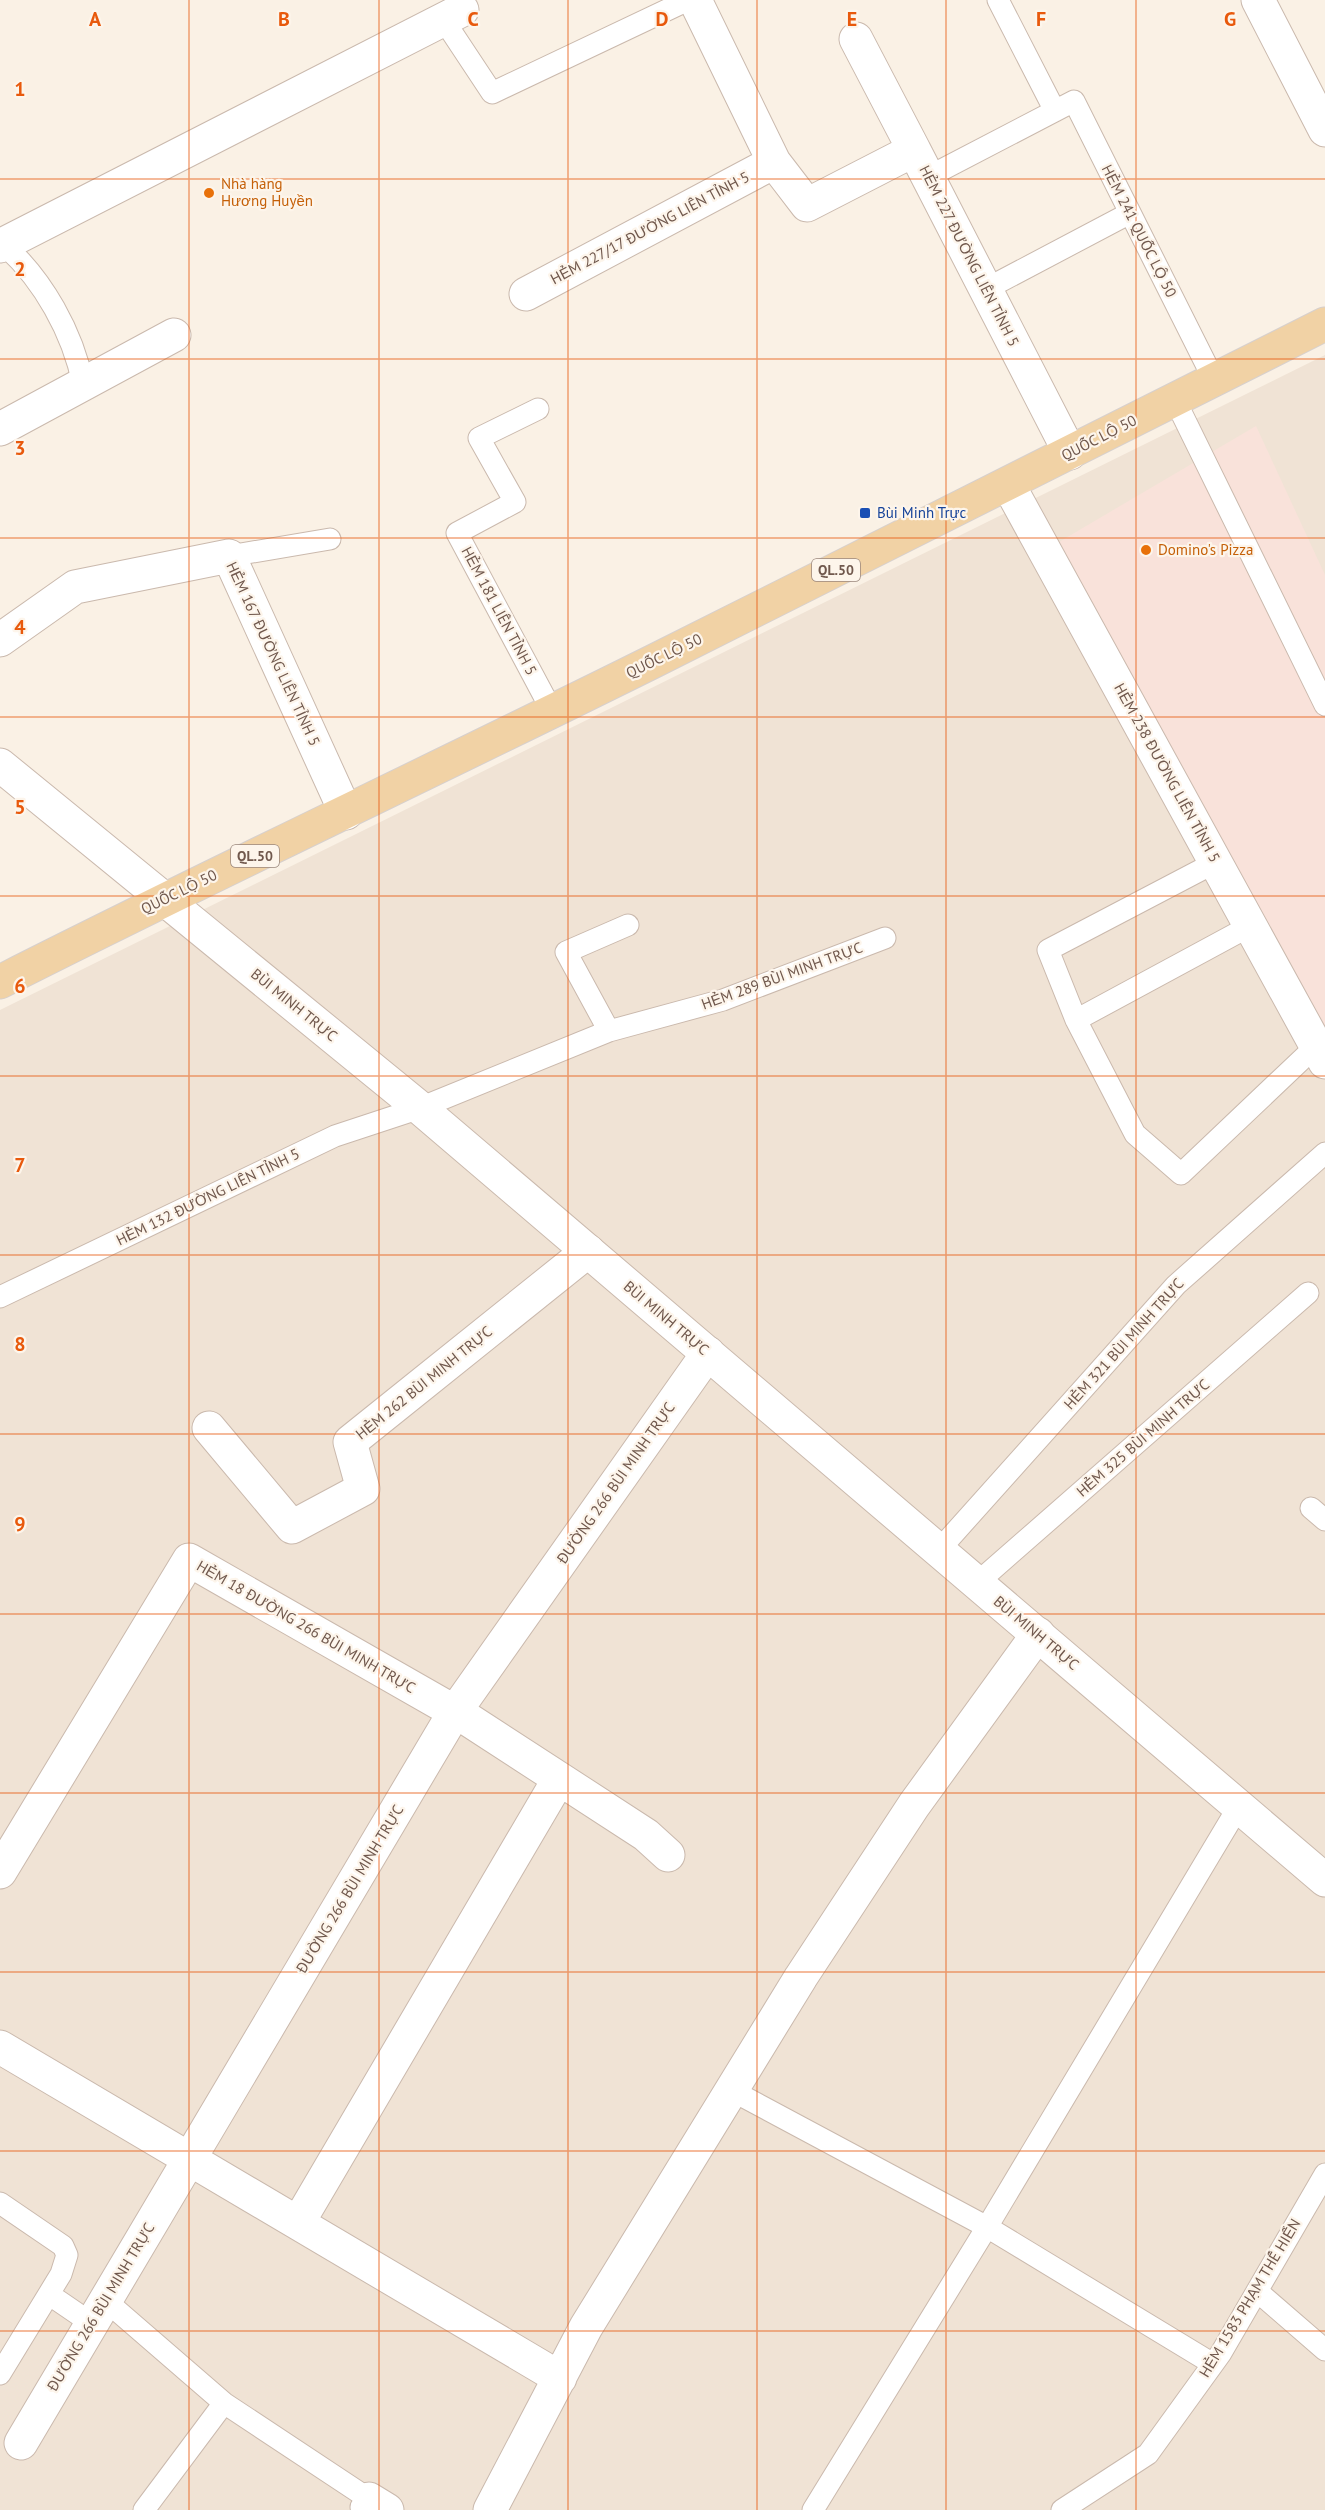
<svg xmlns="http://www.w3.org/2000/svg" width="1325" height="2510" font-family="'PT Sans',sans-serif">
<rect width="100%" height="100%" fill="#faf1e5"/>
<path fill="#f0e3d5" d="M 1325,355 L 1325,2510 L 0,2510 L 0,1010 Z"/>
<path fill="#f9e2da" d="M 1256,426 L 1325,575 L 1325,1052 L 1042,552 Z"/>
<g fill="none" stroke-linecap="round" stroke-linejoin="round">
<g stroke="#cab9ad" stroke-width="23">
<path id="service" d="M 998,0 L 1055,111
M 443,19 L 492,93 L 688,0
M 928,177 L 1074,101 L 1214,380
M 3,244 C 43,279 73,333 83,384
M 986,289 L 1130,213
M 1175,400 L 1325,705
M 538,409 L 479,438 L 515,502 L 457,533 L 552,711
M 229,556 L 330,539
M 1216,862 L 1048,950 L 1076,1020 L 1135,1134 L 1181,1174 L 1316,1046
M 1076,1020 L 1250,926
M 609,1031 L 723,1000 L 885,938
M 0,1297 L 335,1136 L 420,1108 L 609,1031 L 566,952 L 628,925
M 1311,1508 L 1325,1520
M 939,1550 L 1176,1285 L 1325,1153
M 977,1583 L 1308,1293
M 731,2090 L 987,2227 L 1213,2364
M 0,2203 L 63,2246 L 67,2255 L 61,2274 L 0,2374
M 1257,2291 L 1325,2350
M 50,2295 L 91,2323
M 105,2300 L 224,2403 L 144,2510
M 224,2403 L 369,2499 L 361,2507
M 813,2510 L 987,2227 L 1239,1806
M 1062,2510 L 1148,2454 L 1221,2353 L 1325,2174"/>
</g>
<g stroke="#cab9ad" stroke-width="35">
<path id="minor" d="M 695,0 L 774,162 L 807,205 L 914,150 L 1070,453
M 1258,0 L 1325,130
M 856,39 L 914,150
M 0,246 L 462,10
M 526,294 L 774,162
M 0,429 L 174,335
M 1008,484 L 1325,1062
M 0,640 L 75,587 L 229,556 L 346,813
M 209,1428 L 292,1527 L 363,1489 L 350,1442 L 588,1251
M 0,1872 L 189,1560 L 469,1720 L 646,1835 L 668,1855
M 0,2047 L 560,2378
M 298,2223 L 559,1779
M 21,2443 L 454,1713 L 708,1353
M 369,2499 L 387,2510
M 490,2510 L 586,2327 L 801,1977 L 914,1805 L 1038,1634"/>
</g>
<g stroke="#cab9ad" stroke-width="35">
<path id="tertiary" d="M 0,765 L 420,1108 L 1325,1880"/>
</g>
<g stroke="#d7d0cd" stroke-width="35">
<path id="primary" d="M 0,982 C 217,872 437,769 654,661 C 879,550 1102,436 1325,324"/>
</g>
<use href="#service" stroke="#fff" stroke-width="21"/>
<use href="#minor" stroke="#fff" stroke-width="33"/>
<use href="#tertiary" stroke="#fff" stroke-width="33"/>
<use href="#primary" stroke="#f1d2a5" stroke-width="33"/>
</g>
<path fill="none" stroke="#e8590c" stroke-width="1.5" stroke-opacity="0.55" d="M 189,0 L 189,2510M 379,0 L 379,2510M 568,0 L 568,2510M 757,0 L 757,2510M 946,0 L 946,2510M 1136,0 L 1136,2510M 0,179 L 1325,179M 0,359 L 1325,359M 0,538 L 1325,538M 0,717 L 1325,717M 0,896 L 1325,896M 0,1076 L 1325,1076M 0,1255 L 1325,1255M 0,1434 L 1325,1434M 0,1614 L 1325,1614M 0,1793 L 1325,1793M 0,1972 L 1325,1972M 0,2151 L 1325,2151M 0,2331 L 1325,2331"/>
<g fill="#e8710a" stroke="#fdf5eb" stroke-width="2">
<circle cx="209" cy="193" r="6"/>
<circle cx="1146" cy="550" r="6"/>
</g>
<rect fill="#1a4fb4" stroke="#fdf5eb" stroke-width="2" x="859" y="507" width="12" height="12" rx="3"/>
<g text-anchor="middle" stroke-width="4.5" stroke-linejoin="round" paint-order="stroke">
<g fill="#fdf5eb" stroke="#9a877c" stroke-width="1.5">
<rect x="812" y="559" width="48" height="22" rx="4.5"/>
<rect x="231" y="845" width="48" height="22" rx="4.5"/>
</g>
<g font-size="14" font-weight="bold" fill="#70584d">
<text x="836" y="575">QL.50</text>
<text x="255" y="861">QL.50</text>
</g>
<g font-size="15" fill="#c56008" stroke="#fdf5eb" text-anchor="start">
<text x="221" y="189">Nhà hàng<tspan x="221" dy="17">Hương Huyền</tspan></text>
<text x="1158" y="555">Domino's Pizza</text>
</g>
<g font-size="15" fill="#70584d" stroke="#fdf5eb">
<text transform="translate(650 228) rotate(-28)" y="5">HẺM 227/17 ĐƯỜNG LIÊN TỈNH 5</text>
<text transform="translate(1139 231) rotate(63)" y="5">HẺM 241 QUỐC LỘ 50</text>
<text transform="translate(969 256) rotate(63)" y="5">HẺM 227 ĐƯỜNG LIÊN TỈNH 5</text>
<text transform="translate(1099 438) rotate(-27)" y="5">QUỐC LỘ 50</text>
<text transform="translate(499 611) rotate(62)" y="5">HẺM 181 LIÊN TỈNH 5</text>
<text transform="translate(273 654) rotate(65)" y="5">HẺM 167 ĐƯỜNG LIÊN TỈNH 5</text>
<text transform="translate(664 656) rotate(-26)" y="5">QUỐC LỘ 50</text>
<text transform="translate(1167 773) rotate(61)" y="5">HẺM 238 ĐƯỜNG LIÊN TỈNH 5</text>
<text transform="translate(179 892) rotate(-26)" y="5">QUỐC LỘ 50</text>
<text transform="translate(782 976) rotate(-20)" y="5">HẺM 289 BÙI MINH TRỰC</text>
<text transform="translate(294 1005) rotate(39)" y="5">BÙI MINH TRỰC</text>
<text transform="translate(208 1197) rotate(-26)" y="5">HẺM 132 ĐƯỜNG LIÊN TỈNH 5</text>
<text transform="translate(666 1318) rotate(40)" y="5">BÙI MINH TRỰC</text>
<text transform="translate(1124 1344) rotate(-48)" y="5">HẺM 321 BÙI MINH TRỰC</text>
<text transform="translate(424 1383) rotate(-39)" y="5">HẺM 262 BÙI MINH TRỰC</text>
<text transform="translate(1143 1438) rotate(-41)" y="5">HẺM 325 BÙI MINH TRỰC</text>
<text transform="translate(616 1483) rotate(-55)" y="5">ĐƯỜNG 266 BÙI MINH TRỰC</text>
<text transform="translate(306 1627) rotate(30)" y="5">HẺM 18 ĐƯỜNG 266 BÙI MINH TRỰC</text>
<text transform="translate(1036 1633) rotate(40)" y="5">BÙI MINH TRỰC</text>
<text transform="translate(350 1889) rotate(-59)" y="5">ĐƯỜNG 266 BÙI MINH TRỰC</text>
<text transform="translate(1250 2298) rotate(-59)" y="5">HẺM 1583 PHẠM THẾ HIỂN</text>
<text transform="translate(101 2307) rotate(-59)" y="5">ĐƯỜNG 266 BÙI MINH TRỰC</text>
</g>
<g font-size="15" fill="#164399" stroke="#fdf5eb" text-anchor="start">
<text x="877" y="518">Bùi Minh Trực</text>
</g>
</g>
<g font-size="20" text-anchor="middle" font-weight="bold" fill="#e8590c" stroke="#fdf5eb" stroke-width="4.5" stroke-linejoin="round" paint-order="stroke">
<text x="95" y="26">A</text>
<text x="284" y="26">B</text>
<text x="473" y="26">C</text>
<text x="662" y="26">D</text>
<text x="852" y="26">E</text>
<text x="1041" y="26">F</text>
<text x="1230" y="26">G</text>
<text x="20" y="96">1</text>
<text x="20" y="276">2</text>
<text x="20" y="455">3</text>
<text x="20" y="634">4</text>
<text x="20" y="814">5</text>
<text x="20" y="993">6</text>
<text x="20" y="1172">7</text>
<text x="20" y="1351">8</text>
<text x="20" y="1531">9</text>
</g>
</svg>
